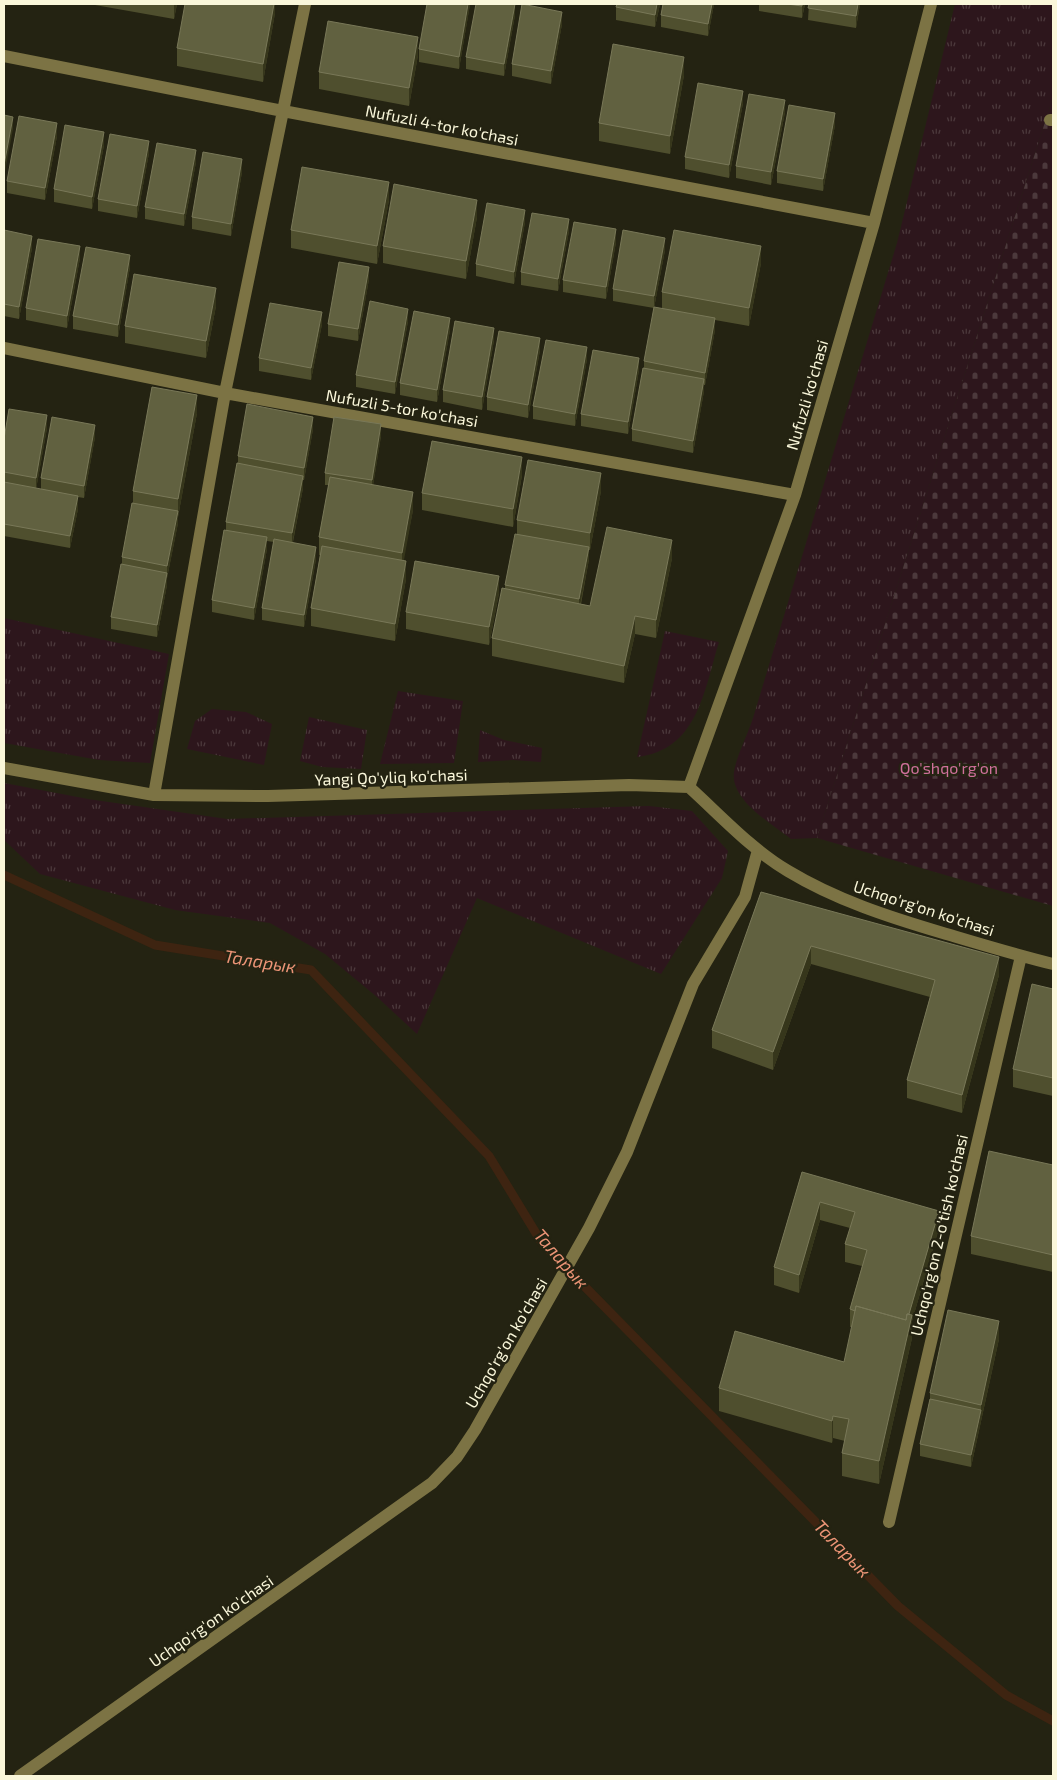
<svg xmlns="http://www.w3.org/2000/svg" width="1057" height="1780" font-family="'Exo 2',sans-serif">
<defs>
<pattern id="grass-tufts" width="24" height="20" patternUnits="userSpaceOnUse" patternTransform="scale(1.25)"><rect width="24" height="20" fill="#2d161c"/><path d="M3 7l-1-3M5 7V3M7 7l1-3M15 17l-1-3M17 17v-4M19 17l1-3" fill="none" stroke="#4c393c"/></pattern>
<pattern id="cemetery-stones" width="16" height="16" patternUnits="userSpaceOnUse" patternTransform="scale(1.25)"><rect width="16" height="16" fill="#2d161c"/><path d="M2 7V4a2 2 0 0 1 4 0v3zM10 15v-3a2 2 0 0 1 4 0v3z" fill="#4c393c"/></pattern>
</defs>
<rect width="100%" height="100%" fill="#242312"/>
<path fill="url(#grass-tufts)" d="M 955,4 L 1053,4 L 1053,97 L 817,838 L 791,839 C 772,824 730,800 734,772 C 736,757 748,734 753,718 L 897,243 Z
M 4,618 L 169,654 L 150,763 L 99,760 L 4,743 Z
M 665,631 L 719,642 C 704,690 698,750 637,757 Z
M 398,691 L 463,701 L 454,763 L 380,764 Z
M 212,709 L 246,712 L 272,724 L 264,765 L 187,749 L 195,721 Z
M 309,717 L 367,730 L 361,769 L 322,767 L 300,761 Z
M 480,730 L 504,740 L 542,748 L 541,762 L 513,760 L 478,762 Z
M 4,783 L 88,799 L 227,819 L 649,806 L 692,811 L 728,851 L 722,878 L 661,974 L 477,898 L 417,1034 L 377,997 L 325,954 L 270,923 L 175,910 L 40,874 L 4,840 Z"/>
<path fill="url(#cemetery-stones)" d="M 1053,97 L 1053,906 L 817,838 Z"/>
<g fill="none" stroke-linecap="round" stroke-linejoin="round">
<path stroke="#3e2411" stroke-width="9" d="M 4,875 L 155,945 L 311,970 L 489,1156 L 542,1243 L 898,1606 L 1006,1695 L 1053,1721"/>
<path stroke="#7c7344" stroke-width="12" d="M 4,56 L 283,111 L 874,223
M 1050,120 L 1053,120
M 4,348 L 225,393 L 795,495
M 4,768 L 154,795 L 268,796 L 629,785 L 689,787 C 721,816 751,849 788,871 C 836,900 889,917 943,933 C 980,944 1016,955 1053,964
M 689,787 L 795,495 L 874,223 L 931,4
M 154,795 L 225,393 L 305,4
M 889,1522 L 1021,956
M 20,1776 L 432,1483 L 457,1457 L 475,1430 L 589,1228 L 627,1152 L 693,984 L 745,897 L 758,850"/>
</g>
<path fill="#4f4f2e" d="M 95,4 L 177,4 L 174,19 L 95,5 Z
M 275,4 L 275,13 L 263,82 L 177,66 L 177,48 Z
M 470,4 L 459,69 L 419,62 L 419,49 Z
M 660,4 L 655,27 L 616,20 L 616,7 Z
M 663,4 L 714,4 L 708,36 L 661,27 L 661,15 Z
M 759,4 L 805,4 L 802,18 L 759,11 Z
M 809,4 L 860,4 L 856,28 L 808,20 Z
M 515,15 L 504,76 L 466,69 L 466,57 Z
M 562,24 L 551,84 L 512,76 L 512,64 Z
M 418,55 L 409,106 L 319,89 L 319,72 Z
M 684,75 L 670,154 L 599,141 L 599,123 Z
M 743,103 L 729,178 L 685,169 L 685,157 Z
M 785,112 L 771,185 L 736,178 L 736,166 Z
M 835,125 L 823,191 L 777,183 L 777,171 Z
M 57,136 L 45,200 L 7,193 L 7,181 Z
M 104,145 L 92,209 L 54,202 L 54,189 Z
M 149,153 L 137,218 L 98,211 L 98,199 Z
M 196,162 L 184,226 L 145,219 L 145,207 Z
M 242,172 L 231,236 L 192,229 L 192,217 Z
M 389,200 L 377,264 L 291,248 L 291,230 Z
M 477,217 L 466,279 L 383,263 L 383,246 Z
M 525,222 L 514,284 L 476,276 L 476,264 Z
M 4,230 L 32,248 L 19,319 L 4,316 Z
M 569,231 L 558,291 L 521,285 L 521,272 Z
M 616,242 L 606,299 L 563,292 L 563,280 Z
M 665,250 L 654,308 L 613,301 L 613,289 Z
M 80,258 L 67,328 L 26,320 L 26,308 Z
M 761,263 L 749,326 L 715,320 L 715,330 L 705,385 L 704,385 L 704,391 L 693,453 L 632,441 L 632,429 L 644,368 L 644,361 L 662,309 L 662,292 Z
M 130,267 L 118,337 L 73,329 L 73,316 Z
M 369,279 L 358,341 L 328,336 L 328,324 Z
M 216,306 L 206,358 L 125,343 L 125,326 Z
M 408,321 L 395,394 L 356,387 L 356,375 Z
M 322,324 L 311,380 L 259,371 L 259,358 Z
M 450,330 L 437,402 L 400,395 L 400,383 Z
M 494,340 L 482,410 L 443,402 L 443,390 Z
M 540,350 L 528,418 L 487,410 L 487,397 Z
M 587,359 L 575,426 L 533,419 L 533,406 Z
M 639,370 L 628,434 L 581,426 L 581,414 Z
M 197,413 L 178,517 L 178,516 L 178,523 L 167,578 L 167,585 L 157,637 L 111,629 L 111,617 L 122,564 L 122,557 L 133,503 L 133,491 Z
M 47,428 L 36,489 L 41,490 L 41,478 L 95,437 L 84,498 L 78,497 L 78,509 L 70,548 L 4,536 L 4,439 Z
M 313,429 L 304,480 L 303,480 L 303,488 L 293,542 L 316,559 L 304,627 L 262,620 L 262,608 L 274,542 L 267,541 L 267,549 L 254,620 L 212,612 L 212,600 L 226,530 L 226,522 L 238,463 L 238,456 Z
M 381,436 L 373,485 L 413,510 L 403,560 L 406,579 L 395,641 L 311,626 L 311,608 L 320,555 L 319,555 L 319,537 L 329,485 L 325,485 L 325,473 Z
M 522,475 L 513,527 L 422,510 L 422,493 Z
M 601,491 L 590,550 L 589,550 L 589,559 L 581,604 L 590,606 L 672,558 L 656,638 L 635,634 L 624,683 L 492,656 L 492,638 L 505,589 L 505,585 L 517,534 L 517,520 Z
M 499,593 L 489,645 L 406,629 L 406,612 Z
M 761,892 L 999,975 L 962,1113 L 907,1098 L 907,1080 L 930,997 L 811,964 L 773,1070 L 712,1048 L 712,1030 Z
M 1053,989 L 1053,1096 L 1013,1087 L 1013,1069 Z
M 1053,1165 L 1053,1272 L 971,1254 L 971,1236 Z
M 802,1172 L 939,1228 L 912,1321 L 912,1338 L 879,1484 L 842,1476 L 842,1453 L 845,1441 L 833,1438 L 832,1443 L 719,1411 L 719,1388 L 844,1362 L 852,1327 L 850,1327 L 850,1309 L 862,1266 L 845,1262 L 845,1244 L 850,1228 L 820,1220 L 799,1293 L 774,1285 L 774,1267 Z
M 999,1339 L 971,1467 L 920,1456 L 920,1444 L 930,1399 L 930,1393 Z"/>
<path fill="#36361b" d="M 174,4 L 177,4 L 174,19 Z
M 274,4 L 275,4 L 275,13 L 263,82 L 263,64 Z
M 468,4 L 470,4 L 470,5 L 459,69 L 459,57 Z
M 515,4 L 515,15 L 504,76 L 504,64 Z
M 657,4 L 660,4 L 655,27 L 655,15 Z
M 712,4 L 714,4 L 708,36 L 708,24 Z
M 802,4 L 805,4 L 802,18 Z
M 858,4 L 860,4 L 856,28 L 856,16 Z
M 562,12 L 562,24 L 551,84 L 551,71 Z
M 418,37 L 418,55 L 409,106 L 409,88 Z
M 684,57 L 684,75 L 670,154 L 670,136 Z
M 743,91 L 743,103 L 729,178 L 729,165 Z
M 785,100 L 785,112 L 771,185 L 771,172 Z
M 835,113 L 835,125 L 823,191 L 823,179 Z
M 13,117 L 13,129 L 4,177 L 4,165 Z
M 57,123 L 57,136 L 45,200 L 45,188 Z
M 104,132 L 104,145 L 92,209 L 92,197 Z
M 149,141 L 149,153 L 137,218 L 137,206 Z
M 196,150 L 196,162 L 184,226 L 184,214 Z
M 242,159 L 242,172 L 231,236 L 231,224 Z
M 389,182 L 389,200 L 377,264 L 377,246 Z
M 477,200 L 477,217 L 466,279 L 466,261 Z
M 525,210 L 525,222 L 514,284 L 514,272 Z
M 569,219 L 569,231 L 558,291 L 558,279 Z
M 616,229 L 616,242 L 606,299 L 606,287 Z
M 32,236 L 32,248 L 19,319 L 19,307 Z
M 665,238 L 665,250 L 654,308 L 654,296 Z
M 80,246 L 80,258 L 67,328 L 67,316 Z
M 761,246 L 761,263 L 749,326 L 749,308 Z
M 130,255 L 130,267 L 118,337 L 118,325 Z
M 369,267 L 369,279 L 358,341 L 358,329 Z
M 216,288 L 216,306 L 206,358 L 206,341 Z
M 408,309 L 408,321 L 395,394 L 395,382 Z
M 322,312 L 322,324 L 311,380 L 311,368 Z
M 450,318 L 450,330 L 437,402 L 437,390 Z
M 715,318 L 715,330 L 705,385 L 705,373 Z
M 494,328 L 494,340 L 482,410 L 482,397 Z
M 540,338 L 540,350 L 528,418 L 528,405 Z
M 587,347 L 587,359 L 575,426 L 575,414 Z
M 639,358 L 639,370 L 628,434 L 628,422 Z
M 704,379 L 704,391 L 693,453 L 693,441 Z
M 197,395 L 197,413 L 178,517 L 178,499 Z
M 47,415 L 47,428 L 36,490 L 36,478 Z
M 313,417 L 313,429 L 304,480 L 304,468 Z
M 381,424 L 381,436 L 372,492 L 372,480 Z
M 95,425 L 95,437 L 84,498 L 84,486 Z
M 522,457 L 522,475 L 513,527 L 513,509 Z
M 601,473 L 601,491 L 590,550 L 590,533 Z
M 303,476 L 303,488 L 292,545 L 292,533 Z
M 413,492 L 413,510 L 402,571 L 402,553 Z
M 78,496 L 78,509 L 70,548 L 70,536 Z
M 178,511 L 178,523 L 167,578 L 167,566 Z
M 267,537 L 267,549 L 254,620 L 254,608 Z
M 672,540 L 672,558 L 656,638 L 656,620 Z
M 316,547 L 316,559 L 304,627 L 304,615 Z
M 589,547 L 589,559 L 579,611 L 579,599 Z
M 406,561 L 406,579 L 395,641 L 395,624 Z
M 167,573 L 167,585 L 157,637 L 157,625 Z
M 499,576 L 499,593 L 489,645 L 489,627 Z
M 635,616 L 635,634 L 624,683 L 624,666 Z
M 811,946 L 811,964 L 773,1070 L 773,1052 Z
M 999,957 L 999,975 L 962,1113 L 962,1095 Z
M 820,1202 L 820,1220 L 799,1293 L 799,1275 Z
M 939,1211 L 939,1228 L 912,1321 L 912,1338 L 879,1484 L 879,1461 L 906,1325 Z
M 999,1321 L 999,1339 L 971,1467 L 971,1455 L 981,1410 L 981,1405 Z
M 833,1416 L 833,1438 L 832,1443 L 832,1421 Z"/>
<path fill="#616140" stroke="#797858" d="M 185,4 L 274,4 L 263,64 L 177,48 Z
M 427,4 L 468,4 L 459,57 L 419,49 Z
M 476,4 L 515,4 L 504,64 L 466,57 Z
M 522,4 L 562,12 L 551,71 L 512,64 Z
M 617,4 L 657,4 L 655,15 L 616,7 Z
M 663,4 L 712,4 L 708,24 L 661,15 Z
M 787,4 L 802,4 L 802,6 Z
M 809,4 L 858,4 L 856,16 L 808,8 Z
M 328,21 L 418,37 L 409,88 L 319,72 Z
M 613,44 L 684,57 L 670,136 L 599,123 Z
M 698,83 L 743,91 L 729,165 L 685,157 Z
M 749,94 L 785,100 L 771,172 L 736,166 Z
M 789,105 L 835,113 L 823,179 L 777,171 Z
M 4,115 L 13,117 L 4,165 Z
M 19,116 L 57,123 L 45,188 L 7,181 Z
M 65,125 L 104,132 L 92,197 L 54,189 Z
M 110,134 L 149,141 L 137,206 L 98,199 Z
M 157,143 L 196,150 L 184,214 L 145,207 Z
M 203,152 L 242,159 L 231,224 L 192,217 Z
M 302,167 L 389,182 L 377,246 L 291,230 Z
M 394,184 L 477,200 L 466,261 L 383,246 Z
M 487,203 L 525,210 L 514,272 L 476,264 Z
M 532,213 L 569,219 L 558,279 L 521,272 Z
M 574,222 L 616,229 L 606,287 L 563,280 Z
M 4,230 L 32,236 L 19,307 L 4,304 Z
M 623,230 L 665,238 L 654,296 L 613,289 Z
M 674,230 L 761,246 L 749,308 L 662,292 Z
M 38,239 L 80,246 L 67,316 L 26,308 Z
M 86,247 L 130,255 L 118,325 L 73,316 Z
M 339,262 L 369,267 L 358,329 L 328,324 Z
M 134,274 L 216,288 L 206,341 L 125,326 Z
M 370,301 L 408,309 L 395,382 L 356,375 Z
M 270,303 L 322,312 L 311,368 L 259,358 Z
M 654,307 L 715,318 L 705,373 L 644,361 Z
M 414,311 L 450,318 L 437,390 L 400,383 Z
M 455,321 L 494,328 L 482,397 L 443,390 Z
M 499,331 L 540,338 L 528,405 L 487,397 Z
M 546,340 L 587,347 L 575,414 L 533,406 Z
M 593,350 L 639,358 L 628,422 L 581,414 Z
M 643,368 L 704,379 L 693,441 L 632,429 Z
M 152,387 L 197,395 L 178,499 L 133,491 Z
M 247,404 L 313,417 L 304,468 L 238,456 Z
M 9,409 L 47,415 L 36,478 L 4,472 L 4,439 Z
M 52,417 L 95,425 L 84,486 L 41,478 Z
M 334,417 L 381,424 L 372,480 L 325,473 Z
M 432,441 L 522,457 L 513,509 L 422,493 Z
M 528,460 L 601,473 L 590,533 L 517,520 Z
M 237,463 L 303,476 L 292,533 L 226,522 Z
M 330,477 L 413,492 L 402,553 L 319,537 Z
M 4,482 L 78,496 L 70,536 L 4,524 Z
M 132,503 L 178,511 L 167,566 L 122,557 Z
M 607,527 L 672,540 L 656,620 L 635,616 L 624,666 L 492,638 L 502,588 L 590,606 Z
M 224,530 L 267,537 L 254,608 L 212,600 Z
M 515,534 L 589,547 L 579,599 L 505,585 Z
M 274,539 L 316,547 L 304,615 L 262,608 Z
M 322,546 L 406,561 L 395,624 L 311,608 Z
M 415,561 L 499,576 L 489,627 L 406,612 Z
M 121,564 L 167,573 L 157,625 L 111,617 Z
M 761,892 L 999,957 L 962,1095 L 907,1080 L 935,980 L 811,946 L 773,1052 L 712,1030 Z
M 1032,984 L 1053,989 L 1053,1078 L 1013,1069 Z
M 989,1151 L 1053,1165 L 1053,1255 L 971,1236 Z
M 802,1172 L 939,1211 L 909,1314 L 907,1314 L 906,1320 L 856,1306 L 855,1311 L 850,1309 L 867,1250 L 845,1244 L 855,1212 L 820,1202 L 799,1275 L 774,1267 Z
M 856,1306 L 906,1320 L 907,1314 L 912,1315 L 879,1461 L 842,1453 L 849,1419 L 833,1416 L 832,1421 L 719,1388 L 735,1331 L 844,1362 Z
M 948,1310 L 999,1321 L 981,1405 L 930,1393 Z
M 930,1399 L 981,1410 L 971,1455 L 920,1444 Z"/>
<g text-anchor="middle" stroke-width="4.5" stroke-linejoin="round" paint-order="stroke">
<g font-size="16" fill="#faf7da" stroke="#242312">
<text transform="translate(442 125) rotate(11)" y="6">Nufuzli 4-tor ko'chasi</text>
<text transform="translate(807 395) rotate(-74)" y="6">Nufuzli ko'chasi</text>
<text transform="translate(402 408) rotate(10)" y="6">Nufuzli 5-tor ko'chasi</text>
<text transform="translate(391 777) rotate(-2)" y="6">Yangi Qo'yliq ko'chasi</text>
<text transform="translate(924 908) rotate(18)" y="6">Uchqo'rg'on ko'chasi</text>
<text transform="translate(939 1235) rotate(-77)" y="6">Uchqo'rg'on 2-o'tish ko'chasi</text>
<text transform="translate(506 1343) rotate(-60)" y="6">Uchqo'rg'on ko'chasi</text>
<text transform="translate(211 1621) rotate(-35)" y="6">Uchqo'rg'on ko'chasi</text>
</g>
<g font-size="16" fill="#d0709c" stroke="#242312">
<text x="949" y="774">Qo'shqo'rg'on</text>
</g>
<g font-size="18" font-style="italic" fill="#ec9476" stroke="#242312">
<text transform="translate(260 962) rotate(9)" y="6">Таларык</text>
<text transform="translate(561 1259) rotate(49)" y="6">Таларык</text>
<text transform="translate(842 1549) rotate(46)" y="6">Таларык</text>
</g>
</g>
<rect width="1057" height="1780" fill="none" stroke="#faf7da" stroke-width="10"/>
</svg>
